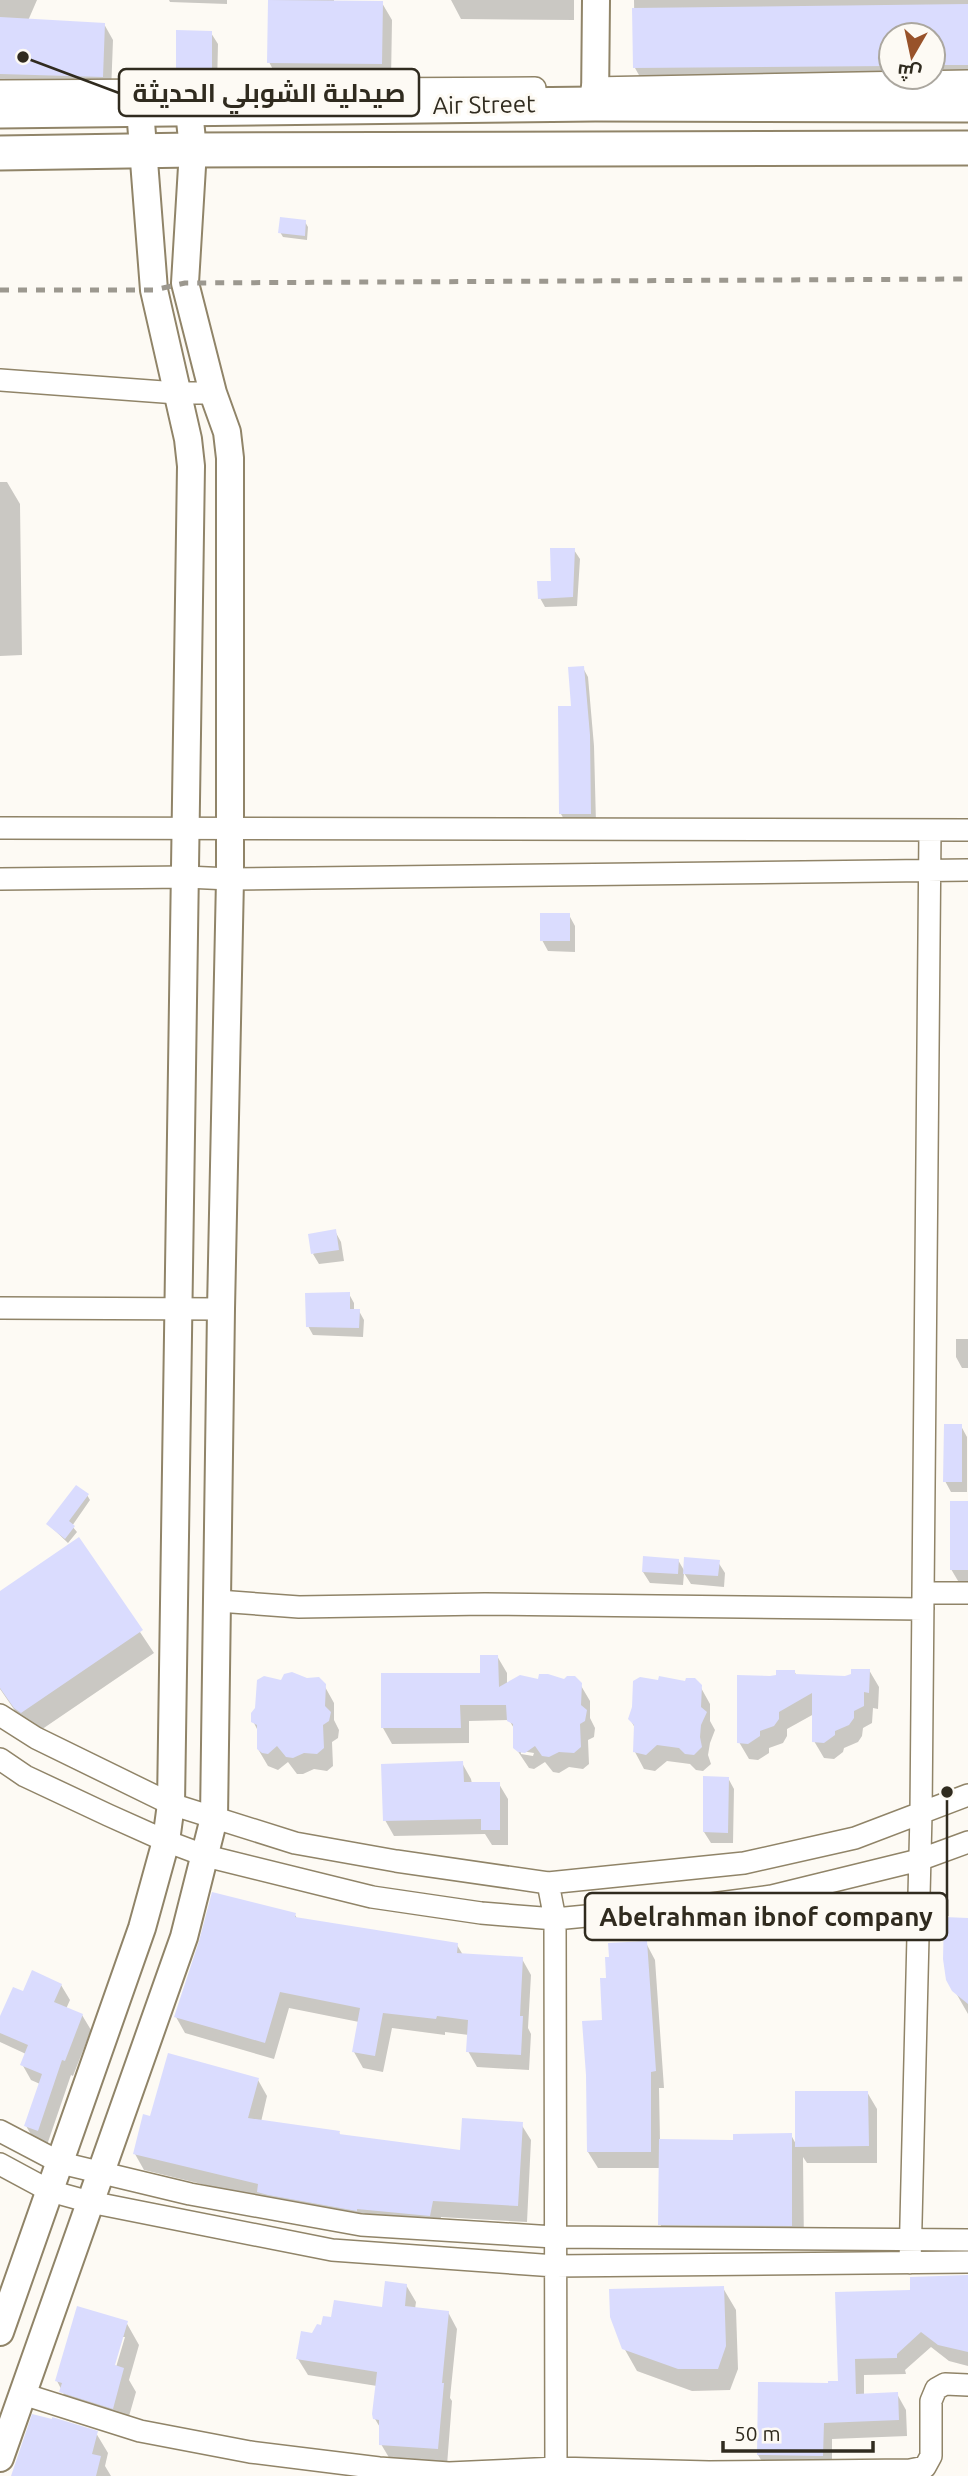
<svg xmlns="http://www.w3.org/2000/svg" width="968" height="2476" font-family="Ubuntu,Cairo,sans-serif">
<rect width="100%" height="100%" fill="#fdfaf4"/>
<path fill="#0003" fill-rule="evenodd" d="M 0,0 L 37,0 L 27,23 L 104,24 L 113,40 L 111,93 L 0,81 Z
M 169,0 L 227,0 L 227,4 L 170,2 Z
M 269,0 L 334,0 L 334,3 L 382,3 L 392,20 L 391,80 L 278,79 L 269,62 Z
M 451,0 L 574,0 L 574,20 L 461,19 Z
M 634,0 L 968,0 L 968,81 L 644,84 L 635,68 ZM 891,35 L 933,35 L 933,77 L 891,77 Z
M 211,33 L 218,44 L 217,86 L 184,85 L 178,74 Z
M 305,222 L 308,227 L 307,240 L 283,237 L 280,232 Z
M 0,482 L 7,482 L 20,504 L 22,655 L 0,656 Z
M 574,550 L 580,559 L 577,606 L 545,607 L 540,598 Z
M 583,668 L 588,677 L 594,746 L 596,823 L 566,823 L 561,814 L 573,707 Z
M 569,915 L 575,926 L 575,952 L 548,951 L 542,940 Z
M 335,1231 L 341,1242 L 344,1261 L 319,1264 L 313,1254 Z
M 349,1294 L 354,1303 L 354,1311 L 359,1311 L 364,1320 L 363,1337 L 313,1335 L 308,1326 Z
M 956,1339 L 968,1339 L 968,1368 L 962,1368 L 956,1357 Z
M 961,1426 L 967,1437 L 967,1492 L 951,1492 L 945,1481 Z
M 87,1495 L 90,1500 L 72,1526 L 77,1532 L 68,1543 L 48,1524 Z
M 968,1503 L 968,1586 L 961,1586 L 951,1569 Z
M 78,1539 L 154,1653 L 35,1734 L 29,1731 L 0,1689 L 0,1593 Z
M 678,1560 L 685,1572 L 718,1562 L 725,1573 L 724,1587 L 691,1584 L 684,1573 L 683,1585 L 650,1583 L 643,1572 Z
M 497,1656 L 507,1673 L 507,1685 L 539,1681 L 580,1684 L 590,1701 L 590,1718 L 595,1728 L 594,1737 L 588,1740 L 589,1764 L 583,1769 L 569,1767 L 559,1773 L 553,1772 L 545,1762 L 534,1769 L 529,1768 L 515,1747 L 515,1730 L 509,1720 L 469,1721 L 469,1743 L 392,1744 L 383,1728 L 482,1675 ZM 521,1751 L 534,1753 L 533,1756 L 521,1754 Z
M 869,1670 L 879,1687 L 878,1709 L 873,1708 L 872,1723 L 863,1728 L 862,1736 L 858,1742 L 844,1748 L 843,1752 L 834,1759 L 824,1758 L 814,1741 L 814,1714 L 787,1729 L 787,1736 L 783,1743 L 769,1748 L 769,1753 L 758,1760 L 749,1759 L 739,1742 L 770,1678 L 794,1671 L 797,1676 L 845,1677 Z
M 282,1682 L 324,1685 L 334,1703 L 334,1720 L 339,1730 L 338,1738 L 332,1742 L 333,1766 L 327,1771 L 314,1769 L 303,1774 L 297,1774 L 288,1762 L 278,1770 L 268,1766 L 258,1749 L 258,1731 L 253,1721 Z
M 700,1686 L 710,1704 L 710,1721 L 715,1730 L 710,1743 L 708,1755 L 711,1764 L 703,1771 L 696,1770 L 690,1764 L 667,1761 L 655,1771 L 644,1769 L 635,1752 L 635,1728 L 630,1719 Z
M 462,1763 L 471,1779 L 472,1784 L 499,1784 L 508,1799 L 508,1845 L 492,1845 L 485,1834 L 394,1836 L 385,1820 Z
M 728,1778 L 734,1789 L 733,1843 L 711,1843 L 704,1832 Z
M 295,1915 L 298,1920 L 457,1945 L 463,1955 L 522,1959 L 531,1975 L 528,2028 L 531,2034 L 529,2070 L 477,2067 L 468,2051 L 469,2035 L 445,2032 L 445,2035 L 392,2028 L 383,2072 L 363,2068 L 354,2052 L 359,2022 L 289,2008 L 274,2059 L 185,2033 L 176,2017 Z
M 968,1920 L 968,2014 L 948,1979 Z
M 646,1943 L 655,1960 L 664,2088 L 659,2088 L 660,2141 L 735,2142 L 791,2135 L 797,2146 L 867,2092 L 877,2109 L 877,2163 L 807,2163 L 803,2157 L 804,2247 L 673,2246 L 660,2224 L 660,2168 L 598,2168 L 588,2152 L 608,1980 Z
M 61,1985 L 70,2000 L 66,2009 L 82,2015 L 91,2030 L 73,2076 L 71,2075 L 47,2145 L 35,2141 L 26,2126 L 40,2084 L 31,2080 L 22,2064 L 26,2054 L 0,2042 L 0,2017 L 23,1993 Z
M 258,2080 L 267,2096 L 261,2122 L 339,2132 L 340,2136 L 462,2152 L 521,2124 L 531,2140 L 527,2222 L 441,2217 L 439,2232 L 263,2199 L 144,2170 L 135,2154 L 151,2118 Z
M 968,2278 L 968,2366 L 949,2361 L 931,2347 L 905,2370 L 906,2374 L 864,2375 L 864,2396 L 897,2394 L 906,2410 L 907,2436 L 832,2439 L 832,2472 L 768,2471 L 758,2455 L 830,2385 L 840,2382 L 837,2294 L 912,2292 Z
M 406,2285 L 416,2302 L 415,2309 L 448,2312 L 457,2329 L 450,2398 L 452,2401 L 447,2465 L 391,2461 L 381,2444 L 381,2429 L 375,2419 L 377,2386 L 308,2375 L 298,2359 L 313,2334 L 332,2319 L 384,2309 Z
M 723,2288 L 736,2310 L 738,2369 L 730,2390 L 692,2391 L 637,2371 L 624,2348 Z
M 126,2322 L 139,2345 L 129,2380 L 136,2392 L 125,2430 L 74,2414 L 57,2381 ZM 121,2337 L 125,2337 L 114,2374 L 111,2373 Z
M 96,2433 L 108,2453 L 105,2466 L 111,2476 L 13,2476 Z"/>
<path fill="#dadcfe" d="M 268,0 L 383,1 L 382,64 L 267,63 Z
M 968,4 L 968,65 L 933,65 L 933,35 L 891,35 L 891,66 L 633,68 L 632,8 Z
M 0,17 L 105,23 L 103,77 L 0,74 Z
M 176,30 L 212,31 L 212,76 L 176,75 Z
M 280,217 L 306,220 L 305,236 L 278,233 Z
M 550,548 L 575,548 L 573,597 L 538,599 L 537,581 L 551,581 Z
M 584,666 L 590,735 L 591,814 L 559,814 L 558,706 L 571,706 L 568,667 Z
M 540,913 L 570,913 L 570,941 L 540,941 Z
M 336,1229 L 339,1250 L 311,1254 L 308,1234 Z
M 350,1292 L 350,1309 L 360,1309 L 359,1328 L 306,1327 L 305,1293 Z
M 944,1424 L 962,1424 L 962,1482 L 943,1482 Z
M 76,1485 L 89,1494 L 69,1521 L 75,1526 L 65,1539 L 46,1524 Z
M 950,1501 L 968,1501 L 968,1570 L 950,1570 Z
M 79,1537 L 143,1630 L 21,1713 L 14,1708 L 0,1688 L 0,1591 Z
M 643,1556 L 679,1559 L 678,1574 L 642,1572 Z
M 684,1557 L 720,1560 L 718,1576 L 683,1574 Z
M 480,1655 L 498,1655 L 499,1687 L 520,1675 L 538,1679 L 539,1674 L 548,1674 L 564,1679 L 567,1676 L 575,1676 L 582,1683 L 581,1705 L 587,1710 L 585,1721 L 580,1724 L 581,1747 L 574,1753 L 559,1752 L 549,1757 L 542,1756 L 535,1746 L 525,1753 L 518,1752 L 513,1748 L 513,1724 L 507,1721 L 506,1705 L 460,1705 L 461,1728 L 381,1728 L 381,1673 L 480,1673 Z
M 851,1669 L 870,1669 L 869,1693 L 864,1692 L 864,1706 L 854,1711 L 854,1718 L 849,1725 L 835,1731 L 835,1735 L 824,1743 L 812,1742 L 812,1693 L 779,1712 L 779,1719 L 774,1726 L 760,1731 L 760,1736 L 748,1744 L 737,1743 L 737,1675 L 770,1676 L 776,1675 L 776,1670 L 795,1670 L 795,1674 L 845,1676 L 851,1674 Z
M 292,1672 L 307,1678 L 319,1677 L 326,1684 L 325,1706 L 331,1712 L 329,1721 L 323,1725 L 324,1748 L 317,1754 L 304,1753 L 293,1758 L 286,1757 L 277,1746 L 268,1754 L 262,1753 L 257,1749 L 257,1725 L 251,1722 L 251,1713 L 255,1708 L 257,1680 L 264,1676 L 281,1680 L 284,1674 Z
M 659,1676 L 685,1681 L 686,1678 L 695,1678 L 702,1685 L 701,1707 L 707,1712 L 701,1725 L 700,1737 L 702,1747 L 694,1755 L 685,1754 L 679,1748 L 657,1745 L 646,1755 L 633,1752 L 634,1725 L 628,1719 L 632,1707 L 633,1681 L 640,1677 L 658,1680 Z
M 463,1761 L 464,1782 L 500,1782 L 500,1830 L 481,1830 L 481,1819 L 383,1821 L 381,1764 Z
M 703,1776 L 729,1777 L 728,1833 L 703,1832 Z
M 212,1892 L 296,1913 L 295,1917 L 458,1943 L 457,1953 L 523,1957 L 520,2016 L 523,2016 L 521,2055 L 466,2052 L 468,2020 L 437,2016 L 436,2019 L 383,2013 L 375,2056 L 352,2052 L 360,2008 L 280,1992 L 265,2043 L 174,2017 L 199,1941 Z
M 944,1917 L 968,1918 L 968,2004 L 952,1991 L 946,1980 L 943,1959 Z
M 647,1941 L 656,2071 L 651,2072 L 651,2152 L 587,2152 L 586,2075 L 582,2021 L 602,2020 L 600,1978 L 606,1978 L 605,1957 L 609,1957 L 608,1943 Z
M 32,1970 L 62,1984 L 54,2002 L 83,2014 L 65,2061 L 62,2060 L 38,2131 L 24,2126 L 42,2074 L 20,2065 L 28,2045 L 0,2033 L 0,2016 L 13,1987 L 23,1991 Z
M 168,2053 L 259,2078 L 248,2118 L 340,2131 L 339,2134 L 460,2150 L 462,2118 L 523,2122 L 518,2206 L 433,2201 L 430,2216 L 357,2209 L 357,2211 L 268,2195 L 257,2192 L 258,2184 L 133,2154 L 143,2114 L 150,2116 Z
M 795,2091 L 868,2091 L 869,2146 L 795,2147 Z
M 792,2133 L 792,2226 L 658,2225 L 659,2139 L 733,2140 L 733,2134 Z
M 968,2275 L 968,2352 L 938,2345 L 921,2332 L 897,2354 L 897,2358 L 855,2359 L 856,2394 L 898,2392 L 899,2420 L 824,2423 L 823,2456 L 757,2455 L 758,2382 L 828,2383 L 828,2381 L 838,2381 L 835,2292 L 910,2290 L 910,2277 Z
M 385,2281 L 407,2284 L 405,2306 L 449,2311 L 442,2383 L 444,2383 L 438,2449 L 379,2445 L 379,2420 L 373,2419 L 372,2414 L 377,2372 L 296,2359 L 301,2331 L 312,2333 L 317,2324 L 321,2325 L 323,2316 L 331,2317 L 334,2300 L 382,2307 Z
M 724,2286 L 726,2346 L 718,2369 L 678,2369 L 622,2349 L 610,2317 L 609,2289 Z
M 77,2306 L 128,2321 L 115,2365 L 124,2368 L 113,2409 L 59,2392 L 62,2383 L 55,2381 Z
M 32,2414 L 52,2419 L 52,2417 L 98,2431 L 92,2454 L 101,2456 L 96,2476 L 11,2476 Z"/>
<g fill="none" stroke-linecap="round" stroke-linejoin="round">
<g stroke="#908468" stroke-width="24">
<path id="minor" d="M 592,88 L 968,81
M 0,91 L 535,88
M 0,380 L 177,393 L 213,393
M 0,828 L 968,830
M 0,879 L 186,877 L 230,879 L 968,870
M 0,1308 L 221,1309
M 923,1593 L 968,1593
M 218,1601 L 299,1607 L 485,1604 L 923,1609
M 0,1715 L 36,1738 L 171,1804 L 295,1843 L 396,1861 L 548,1883 L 744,1863 L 855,1838 L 968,1795
M 0,1759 L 25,1776 L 108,1815 L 166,1841 L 206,1856 L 372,1897 L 481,1913 L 555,1919 L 711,1904 L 772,1896 L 919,1860 L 968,1842
M 548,1883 L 555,1919 L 556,2476
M 0,2131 L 61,2163 L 190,2194 L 361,2225 L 554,2237 L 968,2240
M 0,2164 L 50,2191 L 90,2202 L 332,2250 L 555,2266 L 968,2262
M 910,2263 L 921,1814 L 930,830
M 23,2394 L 140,2431 L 250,2452 L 379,2468 L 449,2473 L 556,2468 L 709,2472 L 910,2470 L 925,2467 L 931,2456 L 931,2401 L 936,2389 L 945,2384 L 968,2385"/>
</g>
<g stroke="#908468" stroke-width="30">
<path id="tertiary" d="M 595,104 L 596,0
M 0,2332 L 142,1928 L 166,1841 L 171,1804 L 191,466 L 188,439 L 154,290 L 140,109
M 0,2458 L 184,1937 L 214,1818 L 221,1309 L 230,879 L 230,458 L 227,432 L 213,393 L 185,283 L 193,150 L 189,110"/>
</g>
<g stroke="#908468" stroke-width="37">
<path id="primary" d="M 0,111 L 595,104 L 968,105
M 0,153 L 193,150 L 968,148"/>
</g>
<use href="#minor" stroke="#fff" stroke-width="21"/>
<use href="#tertiary" stroke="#fff" stroke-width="26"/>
<use href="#primary" stroke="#fff" stroke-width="33"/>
<path stroke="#9c988f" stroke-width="5" stroke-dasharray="9 9" stroke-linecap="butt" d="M 0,290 L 154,290 L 185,283 L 968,279"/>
</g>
<g text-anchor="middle" stroke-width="6" stroke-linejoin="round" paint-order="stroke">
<g font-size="24" fill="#302b1f" stroke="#fdfaf4">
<text transform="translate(484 105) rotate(-1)" y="8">Air Street</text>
</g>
</g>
<path fill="none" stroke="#302b1f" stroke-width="2.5" d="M23 57L119 93M947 1792L947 1916"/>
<g fill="#302b1f" stroke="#fdfaf4" stroke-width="2.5">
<circle cx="23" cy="57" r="7"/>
<circle cx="947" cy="1792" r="7"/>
</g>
<g fill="#fdfaf4" stroke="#302b1f" stroke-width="2.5">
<rect x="119" y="69" width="300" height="47" rx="7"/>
<rect x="585" y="1893" width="362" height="47" rx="7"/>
</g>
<g font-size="26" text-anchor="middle" font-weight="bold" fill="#302b1f">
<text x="269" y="102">صيدلية الشوبلي الحديثة</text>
<text x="766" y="1926">Abelrahman ibnof company</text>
</g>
<g transform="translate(912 56) rotate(189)"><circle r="33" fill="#fdfaf4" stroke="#aba79f" stroke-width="2"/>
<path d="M0-5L12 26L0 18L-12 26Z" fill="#98522a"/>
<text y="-10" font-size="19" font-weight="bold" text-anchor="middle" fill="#302b1f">ش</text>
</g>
<path d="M723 2441v10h150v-10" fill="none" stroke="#302b1f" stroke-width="3.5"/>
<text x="734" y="2441" font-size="21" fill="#302b1f" stroke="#fdfaf4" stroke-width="5" paint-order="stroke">50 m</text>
</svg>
